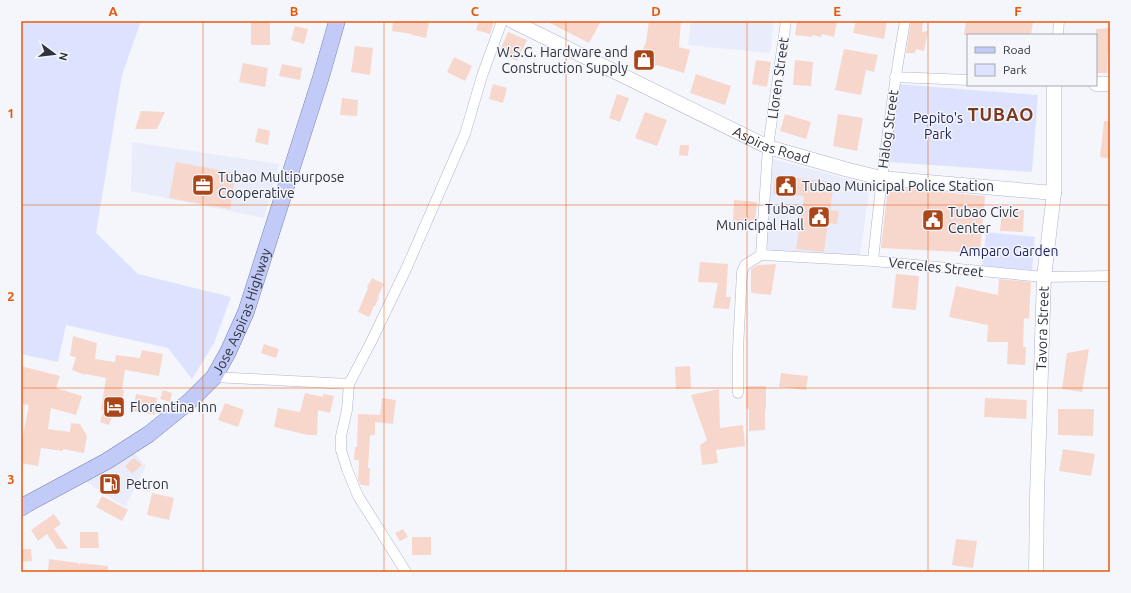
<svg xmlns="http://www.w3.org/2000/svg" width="1131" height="593" font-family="Ubuntu,sans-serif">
<rect width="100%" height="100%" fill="#f4f6fc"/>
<path fill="#e9edfb" d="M 691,21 L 774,21 L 770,53 L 688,45 Z
M 132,142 L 279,164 L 264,218 L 131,191 Z
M 773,159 L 870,185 L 860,256 L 765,251 Z
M 134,453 L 146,466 L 125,507 L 85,481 Z"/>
<path fill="#dde3ff" d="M 21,21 L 141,21 L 122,75 L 96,233 L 138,274 L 231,297 L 214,343 L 192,379 L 168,348 L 66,325 L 58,362 L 21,354 Z
M 896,84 L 1038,95 L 1032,172 L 888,162 Z
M 986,232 L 1035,237 L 1032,270 L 982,266 Z"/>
<path fill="#f7d7cc" d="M 393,21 L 429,21 L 426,38 L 412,35 L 412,34 L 392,31 Z
M 479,21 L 494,21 L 490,34 L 476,30 Z
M 546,21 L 601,21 L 589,43 Z
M 649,21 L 681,21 L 679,47 L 690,50 L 684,73 L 657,65 L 656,66 L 650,63 L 647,70 L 636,65 L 646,42 Z
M 797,21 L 837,21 L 834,37 L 822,34 L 821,37 L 812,35 L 812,37 L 795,35 Z
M 856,21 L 887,21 L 884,39 L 853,33 Z
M 911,21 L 923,21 L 922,32 L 928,31 L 924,51 L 916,49 L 915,53 L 906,53 Z
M 966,21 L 1026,21 L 1033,22 L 1031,35 L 964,35 Z
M 251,22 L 270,22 L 270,45 L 251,45 Z
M 295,26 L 308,29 L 304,44 L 291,40 Z
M 1110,28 L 1110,50 L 1108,50 L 1107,73 L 1096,73 L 1096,29 Z
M 508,32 L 527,40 L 517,61 L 499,52 Z
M 355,46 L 373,48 L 370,75 L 351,72 Z
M 844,49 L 878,55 L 874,72 L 866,70 L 861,95 L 835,90 Z
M 454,57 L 472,66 L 465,81 L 447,72 Z
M 756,60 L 771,62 L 767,87 L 752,84 Z
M 795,60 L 813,62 L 811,86 L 793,85 Z
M 243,63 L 268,68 L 265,87 L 239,82 Z
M 282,64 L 302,68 L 300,80 L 279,76 Z
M 696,74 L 731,86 L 725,105 L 690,93 Z
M 493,84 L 507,88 L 503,103 L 489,99 Z
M 617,94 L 629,98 L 620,122 L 609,118 Z
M 342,98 L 358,100 L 357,116 L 340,115 Z
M 141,111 L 165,112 L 157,129 L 135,129 Z
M 645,112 L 667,120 L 657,146 L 635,138 Z
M 785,114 L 811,122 L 806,139 L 780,131 Z
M 838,114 L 863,118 L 857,151 L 833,146 Z
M 1104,121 L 1110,121 L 1110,159 L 1100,157 Z
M 258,128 L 270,131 L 268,145 L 255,142 Z
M 680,145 L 689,145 L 688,156 L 679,155 Z
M 176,162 L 236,173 L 230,209 L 169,198 Z
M 775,177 L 809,179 L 834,183 L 830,210 L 839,211 L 837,224 L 828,223 L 824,252 L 796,249 L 804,196 L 773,194 Z
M 888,187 L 985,196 L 980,253 L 881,248 Z
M 734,200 L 757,202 L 755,224 L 733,222 Z
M 1002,209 L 1024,210 L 1023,232 L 1000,231 Z
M 700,262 L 728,264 L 726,297 L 731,297 L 729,309 L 713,308 L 718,283 L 698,282 Z
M 776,264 L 771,295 L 751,293 L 751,269 L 758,265 Z
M 896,274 L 919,276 L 916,310 L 892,308 Z
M 372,278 L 384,284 L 378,296 L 379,297 L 375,306 L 374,306 L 369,317 L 358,312 L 368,288 L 367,287 Z
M 999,279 L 1031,282 L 1029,319 L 1024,318 L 1023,347 L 1026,347 L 1025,365 L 1007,364 L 1008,342 L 987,342 L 988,325 L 949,317 L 956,286 L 998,295 Z
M 73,336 L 97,343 L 95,359 L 115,362 L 116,355 L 140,358 L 142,350 L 163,354 L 159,376 L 125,370 L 122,390 L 124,390 L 123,399 L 113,398 L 110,416 L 112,417 L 109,425 L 100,422 L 104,410 L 101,410 L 106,378 L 86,374 L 85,375 L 72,370 L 76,357 L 70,356 Z
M 264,344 L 279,349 L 276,358 L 261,353 Z
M 1089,349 L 1082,392 L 1062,389 L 1067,353 Z
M 21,366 L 60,376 L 56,388 L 82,396 L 76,415 L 51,408 L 48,429 L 70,432 L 71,423 L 80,424 L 87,436 L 84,453 L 63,449 L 63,451 L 41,448 L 38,466 L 21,463 L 21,445 L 29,405 L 21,404 Z
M 690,366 L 691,388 L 676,389 L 675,367 Z
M 781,373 L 808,376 L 806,390 L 779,387 Z
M 746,386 L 766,386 L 766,409 L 765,409 L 765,430 L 749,431 L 749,409 L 746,408 Z
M 719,389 L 720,428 L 743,425 L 745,446 L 716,450 L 718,463 L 702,465 L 700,445 L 707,440 L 691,395 Z
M 163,390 L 172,393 L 170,402 L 160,399 Z
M 305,393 L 323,397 L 323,394 L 334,396 L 330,413 L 318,410 L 317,435 L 308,435 L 274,427 L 278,408 L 300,412 Z
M 136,394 L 157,398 L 155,415 L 133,411 Z
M 382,398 L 396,400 L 393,424 L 375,422 L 375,435 L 370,435 L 368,468 L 370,468 L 369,486 L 361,485 L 358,480 L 359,460 L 354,460 L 355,447 L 357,447 L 358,414 L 380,415 Z
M 985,398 L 1027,400 L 1026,419 L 984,417 Z
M 225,403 L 244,410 L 238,427 L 218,420 Z
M 1058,409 L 1094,409 L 1093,436 L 1058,435 Z
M 1063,449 L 1095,454 L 1091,476 L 1059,471 Z
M 134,458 L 142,465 L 132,474 L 125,466 Z
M 112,477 L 118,485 L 108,491 L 103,483 Z
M 152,493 L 174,498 L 169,520 L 147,515 Z
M 102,496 L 128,510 L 122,521 L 96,507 Z
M 54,514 L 61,524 L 54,529 L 68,549 L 57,549 L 47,534 L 38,541 L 31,530 Z
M 403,529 L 408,537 L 400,541 L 395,533 Z
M 80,532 L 98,532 L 99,548 L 80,548 Z
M 412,537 L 431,537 L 431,555 L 412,555 Z
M 956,539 L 977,541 L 973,568 L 952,565 Z
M 21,549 L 31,549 L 32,561 L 21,562 Z
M 49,559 L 78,563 L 80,565 L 80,563 L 108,566 L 108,572 L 48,572 Z"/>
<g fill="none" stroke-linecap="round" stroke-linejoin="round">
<g stroke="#aeb4cf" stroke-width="11">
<path id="street" d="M 1058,35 L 1059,21
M 895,77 L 968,80
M 761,255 L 873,261 L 1044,277 L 1110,276
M 761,255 L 768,147 L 786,21
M 873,261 C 881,180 891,101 905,21
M 214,377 L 349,384
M 738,393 L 738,349 L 742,272 L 745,265 L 761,255
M 406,572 L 358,496 L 347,469 L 341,450 L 341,436 L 347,410 L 349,384 L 371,342 L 407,267 L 451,166 L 465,134 L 482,76 L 502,21"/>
</g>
<g stroke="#aeb4cf" stroke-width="15">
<g id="secondary">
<path id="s1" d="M 512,21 L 768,147 L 845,169 L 881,178 L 1054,193"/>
<path d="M 1096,84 L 1110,84"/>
<path id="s2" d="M 1036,572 L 1037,496 L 1044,277 L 1054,193 L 1054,85"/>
</g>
</g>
<g stroke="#757fb3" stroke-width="17">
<g id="primary">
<path id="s3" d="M 21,508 L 27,504 L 107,461 L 149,434 L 191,400 L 214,377 L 228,352 L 246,312 L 321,77 L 337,21"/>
</g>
</g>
<use href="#street" stroke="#fff" stroke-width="10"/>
<use href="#secondary" stroke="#fff" stroke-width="14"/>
<use href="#primary" stroke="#c2cbf7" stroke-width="16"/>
</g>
<path fill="none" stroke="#e8590c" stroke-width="1" stroke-opacity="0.55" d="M 203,21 L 203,572M 384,21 L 384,572M 566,21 L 566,572M 747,21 L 747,572M 928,21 L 928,572M 21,205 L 1110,205M 21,388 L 1110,388"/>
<defs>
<g id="shop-square" transform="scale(1.15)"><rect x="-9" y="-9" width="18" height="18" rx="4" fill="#ab4619" stroke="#f4f6fc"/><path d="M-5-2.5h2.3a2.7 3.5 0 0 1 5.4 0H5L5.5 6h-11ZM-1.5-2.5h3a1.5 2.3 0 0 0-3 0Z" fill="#fff"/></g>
<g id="office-square" transform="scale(1.15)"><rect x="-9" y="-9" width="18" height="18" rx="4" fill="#ab4619" stroke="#f4f6fc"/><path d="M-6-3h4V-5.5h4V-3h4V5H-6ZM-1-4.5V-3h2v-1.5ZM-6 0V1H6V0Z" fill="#fff"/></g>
<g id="civic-square" transform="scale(1.15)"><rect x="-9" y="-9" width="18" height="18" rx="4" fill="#ab4619" stroke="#f4f6fc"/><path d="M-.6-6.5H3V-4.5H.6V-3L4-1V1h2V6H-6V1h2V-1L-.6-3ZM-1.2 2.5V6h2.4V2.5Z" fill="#fff"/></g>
<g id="hotel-square" transform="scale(1.15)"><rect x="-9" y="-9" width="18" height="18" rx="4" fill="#ab4619" stroke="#f4f6fc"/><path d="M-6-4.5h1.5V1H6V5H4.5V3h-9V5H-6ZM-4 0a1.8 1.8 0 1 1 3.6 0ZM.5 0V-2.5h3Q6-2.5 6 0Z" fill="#fff"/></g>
<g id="fuel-square" transform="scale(1.15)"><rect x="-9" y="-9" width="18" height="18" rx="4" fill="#ab4619" stroke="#f4f6fc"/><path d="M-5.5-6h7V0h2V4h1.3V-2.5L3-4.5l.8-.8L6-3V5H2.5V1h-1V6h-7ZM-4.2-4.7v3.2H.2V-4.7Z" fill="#fff"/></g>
</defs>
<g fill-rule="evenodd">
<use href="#shop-square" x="644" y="60"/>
<use href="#office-square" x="203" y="185"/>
<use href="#civic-square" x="786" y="186"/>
<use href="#civic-square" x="819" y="217"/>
<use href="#civic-square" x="933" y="220"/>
<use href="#hotel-square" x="114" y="407"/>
<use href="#fuel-square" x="110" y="484"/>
</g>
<g text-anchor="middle" stroke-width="3" stroke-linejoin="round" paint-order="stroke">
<g font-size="14" fill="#30323d" stroke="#f4f6fc" text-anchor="start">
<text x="628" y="57" text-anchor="end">W.S.G. Hardware and<tspan x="628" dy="16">Construction Supply</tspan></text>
<text x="218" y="182">Tubao Multipurpose<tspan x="218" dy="16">Cooperative</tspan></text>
<text x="802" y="191">Tubao Municipal Police Station</text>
<text x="804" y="214" text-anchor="end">Tubao<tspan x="804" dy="16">Municipal Hall</tspan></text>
<text x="948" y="217">Tubao Civic<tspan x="948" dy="16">Center</tspan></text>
<text x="130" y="412">Florentina Inn</text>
<text x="126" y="489">Petron</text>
</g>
<g font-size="14" fill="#30323d" stroke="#f4f6fc">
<text transform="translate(778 78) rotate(-82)" y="5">Lloren Street</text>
<text transform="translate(888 129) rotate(-82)" y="5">Halog Street</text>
<text dy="5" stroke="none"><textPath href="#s1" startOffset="288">Aspiras Road</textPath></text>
<text transform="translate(936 267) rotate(6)" y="5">Verceles Street</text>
<text dy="5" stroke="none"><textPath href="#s3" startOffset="306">Jose Aspiras Highway</textPath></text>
<text dy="5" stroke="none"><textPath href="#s2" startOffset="244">Tavora Street</textPath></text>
</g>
<g font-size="14" fill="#212659" stroke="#f4f6fc">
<text x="938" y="123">Pepito's<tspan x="938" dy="16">Park</tspan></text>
<text x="1009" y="256">Amparo Garden</text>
</g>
<g font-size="18" font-weight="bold" letter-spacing="1" fill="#7b391e" stroke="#f4f6fc">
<text x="1001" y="121">TUBAO</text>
</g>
</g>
<rect width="1131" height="593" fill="none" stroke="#f4f6fc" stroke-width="44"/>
<rect x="967" y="34" width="130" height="52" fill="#f4f6fc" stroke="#a6a8b0"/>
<rect x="975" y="47" width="20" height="6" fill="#c2cbf7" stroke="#a6a8b0"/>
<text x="1003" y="54" font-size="12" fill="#30323d">Road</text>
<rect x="975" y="64" width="20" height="12" fill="#dde3ff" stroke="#a6a8b0"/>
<text x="1003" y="74" font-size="12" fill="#30323d">Park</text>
<g transform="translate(54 54) rotate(105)" stroke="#f4f6fc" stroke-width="3" paint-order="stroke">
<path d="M0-3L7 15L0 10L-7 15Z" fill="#30323d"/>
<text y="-6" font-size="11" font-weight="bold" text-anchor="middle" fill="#30323d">N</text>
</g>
<rect x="22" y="22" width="1087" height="549" fill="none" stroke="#e8590c" stroke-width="1.5"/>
<g font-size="13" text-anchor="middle" font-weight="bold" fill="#e8590c">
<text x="113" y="16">A</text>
<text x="294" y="16">B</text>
<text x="475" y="16">C</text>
<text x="656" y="16">D</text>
<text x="837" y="16">E</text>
<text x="1018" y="16">F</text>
<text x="11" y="118">1</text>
<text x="11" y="301">2</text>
<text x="11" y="484">3</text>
</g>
</svg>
